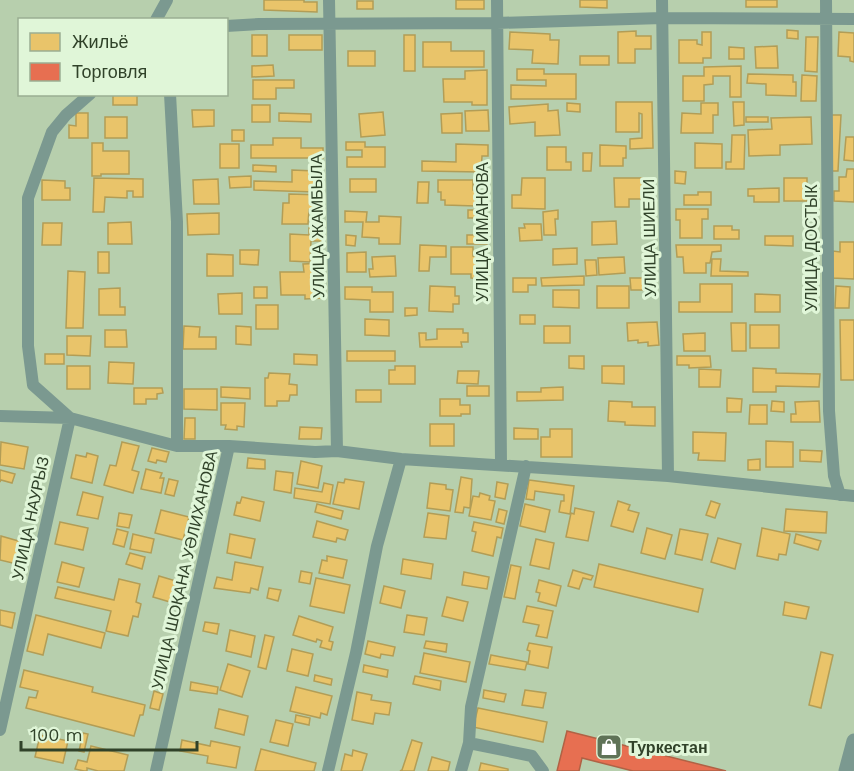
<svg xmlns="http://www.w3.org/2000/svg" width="854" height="771" font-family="'Work Sans',sans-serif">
<rect width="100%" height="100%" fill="#b7cfad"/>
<path fill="#e9c46a" stroke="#b29d56" stroke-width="1.5" d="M 264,0 L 304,0 L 304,2 L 317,2 L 317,12 L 264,10 Z
M 456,0 L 484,0 L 484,9 L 456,9 Z
M 580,0 L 607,0 L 607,8 L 580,7 Z
M 746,0 L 777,0 L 777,7 L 746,7 Z
M 357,1 L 373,1 L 373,9 L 357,9 Z
M 787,30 L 798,31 L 798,39 L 787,38 Z
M 636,31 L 636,36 L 651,36 L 651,49 L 635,49 L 635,63 L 618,63 L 618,32 Z
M 510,32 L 550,34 L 550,40 L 559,40 L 558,64 L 532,63 L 533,50 L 509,49 Z
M 702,32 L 711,32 L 711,58 L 703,58 L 703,63 L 679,63 L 679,40 L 697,40 L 697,44 L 702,45 Z
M 839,32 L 854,33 L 854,62 L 850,61 L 850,57 L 838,56 Z
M 252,35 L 267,35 L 267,56 L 252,56 Z
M 289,35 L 322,35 L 322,50 L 289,50 Z
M 404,35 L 415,35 L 415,71 L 404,71 Z
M 806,37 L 818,37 L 817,72 L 805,71 Z
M 423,42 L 451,42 L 451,51 L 484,51 L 484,67 L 423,67 Z
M 777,46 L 778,68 L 756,68 L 755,47 Z
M 729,47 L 744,48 L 744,59 L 729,59 Z
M 348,51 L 375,51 L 375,66 L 348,66 Z
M 580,56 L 609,56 L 609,65 L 580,65 Z
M 273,65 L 274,76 L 252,77 L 252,66 Z
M 741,66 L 741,97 L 730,97 L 730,76 L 713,76 L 713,84 L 704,85 L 704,101 L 683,101 L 683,76 L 704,76 L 704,67 Z
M 517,69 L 544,69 L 544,74 L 576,74 L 576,99 L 511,99 L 511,85 L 546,86 L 546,80 L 517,80 Z
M 487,70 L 487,105 L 472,105 L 472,102 L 444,102 L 443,79 L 465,79 L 465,71 Z
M 748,74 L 793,75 L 793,82 L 796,82 L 796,96 L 766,95 L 766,84 L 747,83 Z
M 802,75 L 817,76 L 816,101 L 801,101 Z
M 253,80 L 294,80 L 294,88 L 276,88 L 276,99 L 253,99 Z
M 113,94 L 137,94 L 137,105 L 113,105 Z
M 616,102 L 652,102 L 653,148 L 630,149 L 630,139 L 642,138 L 642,114 L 639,113 L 639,132 L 616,132 Z
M 733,102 L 744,102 L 744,125 L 734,126 Z
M 567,103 L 580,104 L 580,112 L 567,111 Z
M 701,103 L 718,103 L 718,115 L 713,115 L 713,133 L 681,133 L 682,113 L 701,114 Z
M 548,104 L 548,111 L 558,110 L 560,135 L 535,136 L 535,122 L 510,124 L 509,107 Z
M 252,105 L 270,105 L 270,122 L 252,122 Z
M 192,110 L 214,110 L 214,126 L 193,127 Z
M 488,110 L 489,131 L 466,131 L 465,111 Z
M 383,112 L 385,135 L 361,137 L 359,114 Z
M 76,113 L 88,113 L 88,138 L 69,138 L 69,125 L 76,126 Z
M 279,113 L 311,114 L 311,122 L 279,121 Z
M 462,113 L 462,133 L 442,133 L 441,114 Z
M 831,115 L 841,115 L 838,171 L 831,171 Z
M 105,117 L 127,117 L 127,138 L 105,138 Z
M 746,117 L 768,117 L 768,122 L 746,122 Z
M 811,117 L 812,144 L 780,145 L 780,155 L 749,156 L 748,130 L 772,129 L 771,118 Z
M 232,130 L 244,130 L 244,141 L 232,141 Z
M 732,135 L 745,135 L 744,169 L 726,169 L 726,162 L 731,162 Z
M 846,137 L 854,137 L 854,161 L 844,160 Z
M 273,138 L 301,138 L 301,148 L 323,148 L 323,158 L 251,158 L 251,145 L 273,145 Z
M 346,142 L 365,142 L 365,147 L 385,147 L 385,167 L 347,167 L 347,157 L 362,157 L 362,150 L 346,150 Z
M 92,143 L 103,143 L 103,151 L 129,151 L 129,174 L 101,174 L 101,176 L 92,176 Z
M 695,143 L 722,144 L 722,168 L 695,168 Z
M 220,144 L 239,144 L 239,168 L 220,168 Z
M 456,144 L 488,145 L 488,156 L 482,156 L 481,172 L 422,171 L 422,161 L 456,162 Z
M 600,145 L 626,146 L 626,158 L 623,158 L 623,166 L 600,166 Z
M 547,147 L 566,147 L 566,162 L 571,162 L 571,170 L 547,170 Z
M 583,153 L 592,153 L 591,171 L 583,171 Z
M 253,165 L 276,166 L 276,172 L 253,171 Z
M 847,169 L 854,169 L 854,202 L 834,201 L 834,191 L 839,191 L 839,177 L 846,177 Z
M 292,170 L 315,171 L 315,192 L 254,190 L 254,181 L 292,182 Z
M 675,171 L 686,172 L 685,184 L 675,183 Z
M 251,176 L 251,187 L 230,188 L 229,177 Z
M 94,178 L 143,179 L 143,197 L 133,197 L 133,191 L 127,191 L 127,198 L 105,197 L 104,212 L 93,212 Z
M 522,178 L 545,178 L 545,209 L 512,208 L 512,195 L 521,195 Z
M 614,178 L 642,178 L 643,199 L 629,199 L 629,207 L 615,207 Z
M 784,178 L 807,178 L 807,201 L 784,201 Z
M 218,179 L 219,204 L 194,204 L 193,180 Z
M 350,179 L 376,179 L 376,192 L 350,192 Z
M 42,180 L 65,181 L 65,188 L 70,188 L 70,200 L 42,200 Z
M 438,180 L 473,180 L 473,190 L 476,190 L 476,206 L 445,205 L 445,200 L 441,200 L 441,192 L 438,192 Z
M 418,182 L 429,182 L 428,203 L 417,203 Z
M 779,188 L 779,202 L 754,202 L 754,196 L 748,196 L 748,189 Z
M 698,192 L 711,192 L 711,205 L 684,205 L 684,195 L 698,195 Z
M 289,194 L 322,195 L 322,210 L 309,210 L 308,224 L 282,224 L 283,203 L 289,203 Z
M 676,209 L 708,209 L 708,219 L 702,219 L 702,238 L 680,238 L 680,220 L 676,220 Z
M 468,210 L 486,210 L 486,218 L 468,218 Z
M 558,210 L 558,219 L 555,219 L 556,235 L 544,235 L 543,212 Z
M 345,211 L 367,212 L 366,222 L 379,222 L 379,216 L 401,217 L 400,244 L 379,244 L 379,238 L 362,237 L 363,222 L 345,222 Z
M 219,213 L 219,234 L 188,235 L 187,214 Z
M 616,221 L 617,244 L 592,245 L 592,222 Z
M 131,222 L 132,244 L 108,244 L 108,223 Z
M 43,223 L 62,223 L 61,245 L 42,245 Z
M 524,224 L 541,224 L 542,240 L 520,241 L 519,228 L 525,228 Z
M 714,226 L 732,226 L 732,230 L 739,230 L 739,239 L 714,239 Z
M 309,228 L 323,228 L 322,241 L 311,241 L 310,262 L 290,261 L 290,234 L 309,235 Z
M 487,230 L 487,244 L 467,244 L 467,235 L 480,235 L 480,231 Z
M 346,235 L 356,236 L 355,246 L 346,245 Z
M 765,236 L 793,236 L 793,246 L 765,245 Z
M 840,242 L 854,242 L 854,279 L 832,278 L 833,251 L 840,252 Z
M 420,245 L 446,246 L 446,257 L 430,257 L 429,271 L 419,271 Z
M 676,245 L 721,245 L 721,251 L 712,252 L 710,263 L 706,263 L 706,273 L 684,273 L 683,257 L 677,257 Z
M 451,247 L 473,247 L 473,256 L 489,257 L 489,279 L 471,278 L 471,274 L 451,274 Z
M 577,248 L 577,264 L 553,265 L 553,249 Z
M 240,250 L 259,250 L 258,265 L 240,264 Z
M 98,252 L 109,252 L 109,273 L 98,273 Z
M 366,252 L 366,272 L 347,272 L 347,253 Z
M 207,254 L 233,255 L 233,276 L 207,276 Z
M 395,256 L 396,276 L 370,277 L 369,269 L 373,269 L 372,257 Z
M 624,257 L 625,273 L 599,275 L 598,258 Z
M 712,259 L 721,259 L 720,271 L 748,272 L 748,276 L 711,276 Z
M 585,260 L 596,260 L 597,275 L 586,276 Z
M 324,263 L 324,298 L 305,299 L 305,295 L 281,295 L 280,272 L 304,272 L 303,264 Z
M 68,271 L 85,272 L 83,328 L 66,328 Z
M 584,276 L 584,285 L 542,286 L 541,278 Z
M 513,278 L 536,278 L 536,285 L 528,285 L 528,292 L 513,292 Z
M 630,278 L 656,278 L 656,290 L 631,290 Z
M 700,284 L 732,284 L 732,312 L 679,312 L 679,302 L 700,302 Z
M 430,286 L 455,287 L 455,296 L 459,296 L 459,304 L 453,304 L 453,312 L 429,311 Z
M 597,286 L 629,286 L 629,308 L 597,308 Z
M 836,286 L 850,287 L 849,308 L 835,308 Z
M 254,287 L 267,287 L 267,298 L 254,298 Z
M 345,287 L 372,287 L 372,292 L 393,292 L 393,312 L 370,312 L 370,300 L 345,299 Z
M 120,288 L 120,307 L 125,307 L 125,315 L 99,315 L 99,289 Z
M 553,290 L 579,290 L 579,308 L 553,307 Z
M 242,293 L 242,314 L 219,314 L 218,294 Z
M 755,294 L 780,295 L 780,312 L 755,312 Z
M 256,305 L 278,305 L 278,329 L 256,329 Z
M 405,308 L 417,308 L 417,315 L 405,316 Z
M 520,315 L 535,315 L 535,324 L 520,324 Z
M 365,319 L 389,320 L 389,336 L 365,335 Z
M 840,320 L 854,320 L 854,380 L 841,380 Z
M 657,322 L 659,345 L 648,346 L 648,342 L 638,343 L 638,340 L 628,341 L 627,323 Z
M 731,323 L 746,323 L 746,351 L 732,351 Z
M 750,325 L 779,325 L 779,348 L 750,348 Z
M 184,326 L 200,327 L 199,337 L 216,337 L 216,349 L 183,349 Z
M 236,326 L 251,327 L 251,345 L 236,344 Z
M 544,326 L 570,326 L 570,343 L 544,343 Z
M 437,329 L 463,329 L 463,333 L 468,333 L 468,342 L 461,342 L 462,347 L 420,347 L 419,333 L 426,333 L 426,340 L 437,339 Z
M 105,330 L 126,330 L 127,347 L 105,347 Z
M 705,333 L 705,351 L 684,351 L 683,334 Z
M 67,336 L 91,336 L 90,356 L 67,355 Z
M 347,351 L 395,351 L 395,361 L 347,361 Z
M 45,354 L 64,354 L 64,364 L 45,364 Z
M 294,354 L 317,355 L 317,365 L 294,364 Z
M 569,356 L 584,356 L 584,369 L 569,368 Z
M 677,356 L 710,356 L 711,367 L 689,368 L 689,365 L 677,365 Z
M 109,362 L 134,363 L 133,384 L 108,383 Z
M 67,366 L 90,366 L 90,389 L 67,389 Z
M 395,366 L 415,366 L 415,384 L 389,384 L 389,370 L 395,370 Z
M 602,366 L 624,366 L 624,384 L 602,383 Z
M 753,368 L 776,369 L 776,373 L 820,374 L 819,387 L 776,386 L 776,392 L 753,392 Z
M 699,369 L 721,370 L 720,387 L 699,387 Z
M 458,371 L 479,371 L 478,384 L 457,383 Z
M 269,373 L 290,374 L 289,384 L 297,385 L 297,395 L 290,395 L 289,401 L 277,401 L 277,406 L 265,406 L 265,378 L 268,378 Z
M 467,386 L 489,386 L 489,396 L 467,396 Z
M 221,387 L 250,388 L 250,399 L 221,397 Z
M 563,387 L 563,400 L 517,401 L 517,392 L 541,392 L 541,388 Z
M 134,388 L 162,388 L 163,393 L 157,394 L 157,399 L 146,399 L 146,404 L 134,404 Z
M 184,389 L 217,389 L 217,410 L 184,409 Z
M 356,390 L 381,390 L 381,402 L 356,402 Z
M 727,398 L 742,399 L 741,412 L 727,412 Z
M 440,399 L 460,399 L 460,405 L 470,405 L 470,414 L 461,414 L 461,416 L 440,416 Z
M 609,401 L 632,402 L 632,407 L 655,407 L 655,426 L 625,425 L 625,422 L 608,421 Z
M 772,401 L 784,402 L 784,412 L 771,411 Z
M 819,401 L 820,422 L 791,422 L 791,414 L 796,414 L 795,402 Z
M 221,403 L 245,403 L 244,427 L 237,426 L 237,430 L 225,429 L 226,425 L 221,425 Z
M 750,405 L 767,405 L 767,424 L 749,424 Z
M 185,418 L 195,418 L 195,439 L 184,439 Z
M 430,424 L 454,424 L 454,446 L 430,446 Z
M 300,427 L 322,428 L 321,439 L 299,439 Z
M 514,428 L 538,429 L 538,439 L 514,439 Z
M 550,429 L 572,429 L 572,457 L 541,457 L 541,437 L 550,437 Z
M 693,432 L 726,433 L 725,461 L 698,460 L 699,453 L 693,453 Z
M 766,441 L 793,442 L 793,467 L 766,467 Z
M 1,442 L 28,447 L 24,469 L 0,465 Z
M 122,442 L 139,446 L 132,470 L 139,472 L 133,493 L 104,485 L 110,465 L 116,466 Z
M 152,448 L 169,452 L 166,462 L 157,460 L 156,463 L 148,461 Z
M 800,450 L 822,451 L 821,462 L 800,461 Z
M 87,453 L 98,456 L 92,483 L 71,478 L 76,455 L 86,457 Z
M 248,458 L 265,460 L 265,469 L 247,468 Z
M 760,459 L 760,470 L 748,470 L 748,460 Z
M 301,461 L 322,466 L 318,488 L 297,484 Z
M 146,469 L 162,473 L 160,478 L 164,478 L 161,493 L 141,489 Z
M 0,470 L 15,474 L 12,483 L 1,480 L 0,482 Z
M 276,471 L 293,473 L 291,493 L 274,490 Z
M 461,477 L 472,479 L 470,508 L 464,507 L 463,513 L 455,512 Z
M 169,479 L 178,481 L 174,496 L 165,494 Z
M 345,479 L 364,482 L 359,509 L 333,504 L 338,482 L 344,483 Z
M 529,480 L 574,486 L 570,514 L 559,512 L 561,501 L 564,501 L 564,495 L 535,491 L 534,500 L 526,499 Z
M 497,482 L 508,484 L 505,499 L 495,497 Z
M 324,483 L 333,485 L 330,504 L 294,498 L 295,488 L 322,492 Z
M 430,483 L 446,485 L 446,489 L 453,490 L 450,511 L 427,508 Z
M 83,492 L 103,497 L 98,519 L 77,515 Z
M 480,493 L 490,496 L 489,500 L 495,501 L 491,520 L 469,516 L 473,496 L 479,497 Z
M 242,497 L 264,502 L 260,521 L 234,515 L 237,502 L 240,503 Z
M 618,501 L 630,505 L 628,510 L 639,513 L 633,532 L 611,526 Z
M 711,501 L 720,504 L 715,518 L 706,515 Z
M 317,504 L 343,511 L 341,519 L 315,512 Z
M 525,504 L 550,510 L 545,532 L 520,526 Z
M 575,508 L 594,512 L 588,541 L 566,537 L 571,513 L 574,514 Z
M 499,509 L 507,511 L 504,524 L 496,522 Z
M 786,509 L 827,512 L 826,533 L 784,531 Z
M 161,510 L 189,517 L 183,540 L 155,533 Z
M 119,513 L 132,515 L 129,528 L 117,526 Z
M 428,513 L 449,516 L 446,539 L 424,537 Z
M 317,521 L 348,530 L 345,540 L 337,538 L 336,542 L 313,537 Z
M 60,522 L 88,528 L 83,550 L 55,544 Z
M 474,522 L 503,528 L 501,538 L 497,537 L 493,556 L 472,551 L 476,532 L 472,531 Z
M 647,528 L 672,535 L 665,559 L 641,553 Z
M 762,528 L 790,534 L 786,555 L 779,554 L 778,560 L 757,556 Z
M 117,529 L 128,532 L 124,547 L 113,544 Z
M 680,529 L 708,534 L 702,560 L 675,554 Z
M 133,534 L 154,539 L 151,553 L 130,549 Z
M 230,534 L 255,539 L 251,558 L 227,553 Z
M 796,534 L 821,541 L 818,550 L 794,543 Z
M 1,536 L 22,542 L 23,537 L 32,540 L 25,570 L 16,568 L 17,564 L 0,560 Z
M 718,538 L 741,544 L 735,569 L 711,562 Z
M 536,539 L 554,543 L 549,569 L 530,565 Z
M 130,553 L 145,557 L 142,569 L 126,564 Z
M 327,556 L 347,560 L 343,578 L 319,573 L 322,560 L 327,561 Z
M 403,559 L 433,564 L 431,579 L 401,574 Z
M 62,562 L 84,568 L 79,587 L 57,582 Z
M 235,562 L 263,567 L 258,590 L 251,588 L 250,593 L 214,588 L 217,577 L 232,580 Z
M 599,564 L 703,589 L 698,612 L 594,587 Z
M 511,565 L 521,567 L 515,599 L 504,597 Z
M 573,570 L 593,576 L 591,580 L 583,578 L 579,589 L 568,586 Z
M 301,571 L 312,573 L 310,584 L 299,582 Z
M 464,572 L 489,577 L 487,589 L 462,585 Z
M 159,576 L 176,581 L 170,602 L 153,597 Z
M 316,578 L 350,585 L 344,613 L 310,606 Z
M 119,579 L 140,584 L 136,602 L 141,604 L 138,617 L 133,616 L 128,636 L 106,631 L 111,611 L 55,598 L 58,587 L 114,600 Z
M 539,580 L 561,586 L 556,606 L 538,601 L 540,593 L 536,592 Z
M 384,586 L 405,591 L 401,608 L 380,603 Z
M 269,588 L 281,590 L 278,601 L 267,598 Z
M 447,597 L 468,602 L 463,621 L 442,616 Z
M 785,602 L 809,607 L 806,619 L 783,615 Z
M 527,606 L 553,611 L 547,638 L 536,636 L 539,625 L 523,622 Z
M 0,610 L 15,613 L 12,628 L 0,625 Z
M 36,615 L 105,633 L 101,648 L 48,634 L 43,655 L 27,651 Z
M 407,615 L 427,618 L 424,635 L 404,632 Z
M 299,616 L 333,627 L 329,641 L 333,642 L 331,650 L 320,647 L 322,641 L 317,639 L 316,642 L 293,635 Z
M 205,622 L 219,624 L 217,634 L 203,631 Z
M 230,630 L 255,636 L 251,657 L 226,651 Z
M 265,635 L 274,637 L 266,669 L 258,667 Z
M 368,641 L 395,647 L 393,656 L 381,654 L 380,658 L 365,654 Z
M 426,641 L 447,644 L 446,652 L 424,648 Z
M 529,643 L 552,647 L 548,668 L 528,664 L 530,651 L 527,650 Z
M 292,649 L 313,654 L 308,676 L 287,671 Z
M 821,652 L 833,655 L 821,708 L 809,705 Z
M 424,653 L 470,662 L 466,682 L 420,673 Z
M 491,655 L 527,662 L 525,670 L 489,664 Z
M 228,664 L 250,671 L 242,697 L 220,690 Z
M 364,665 L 388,670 L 387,677 L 363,672 Z
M 24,670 L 93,687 L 92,692 L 145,705 L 143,715 L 140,715 L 134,736 L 26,708 L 29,697 L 36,698 L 38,691 L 20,687 Z
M 315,675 L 332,679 L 331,685 L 314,681 Z
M 415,676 L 441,681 L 440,690 L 413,684 Z
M 191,682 L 218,687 L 217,694 L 190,690 Z
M 296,687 L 332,696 L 327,715 L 321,713 L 320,718 L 290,711 Z
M 484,690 L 506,694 L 504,702 L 483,698 Z
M 525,690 L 546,693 L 543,708 L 522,705 Z
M 154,691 L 163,694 L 159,710 L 150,708 Z
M 357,692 L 372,695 L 371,700 L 391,703 L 389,715 L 375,713 L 373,724 L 352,720 Z
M 478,708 L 547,722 L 543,742 L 473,727 Z
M 219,709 L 248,716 L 244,735 L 215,728 Z
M 296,715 L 310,718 L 309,725 L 295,722 Z
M 276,720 L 293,724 L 288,746 L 270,742 Z
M 83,733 L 88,734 L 84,752 L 79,751 Z
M 40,735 L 68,741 L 63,763 L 35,757 Z
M 182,740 L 210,746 L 211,741 L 240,747 L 236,768 L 207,763 L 208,756 L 180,751 Z
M 412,740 L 422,743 L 414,771 L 400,771 L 402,770 Z
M 91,746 L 128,755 L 124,771 L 98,771 L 87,768 L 87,771 L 84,771 L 75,769 L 78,760 L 87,762 Z
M 261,749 L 316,763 L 314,771 L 255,771 Z
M 353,750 L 367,754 L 362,771 L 341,771 L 345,754 L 352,756 Z
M 432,757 L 450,762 L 448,771 L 428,771 Z
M 481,763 L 508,769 L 508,771 L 479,771 Z"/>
<path fill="#e76f51" stroke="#b06245" stroke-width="1.5" d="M 567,731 L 726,771 L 633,771 L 582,758 L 579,771 L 557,771 Z"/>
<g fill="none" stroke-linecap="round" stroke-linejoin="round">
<path stroke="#7b9990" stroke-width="12" d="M 329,0 L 337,451
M 497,0 L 501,464
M 662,0 L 668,476
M 826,0 L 829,411 L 834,476 L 840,495
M 156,20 L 167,0
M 226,26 L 259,24 L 497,23 L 662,18 L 854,19
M 170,94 L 177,222 L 177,446
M 0,416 L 70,418 L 177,446 L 229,446 L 315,452 L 337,451 L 401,459 L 668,476 L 854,496
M 70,418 L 33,385 L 28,346 L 28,198 L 52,132 L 66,115 L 90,94
M 0,730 L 70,418
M 469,743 L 532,756 L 543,771
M 156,771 L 229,446
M 328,771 L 356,653 L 377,546 L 401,459
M 461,771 L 469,743 L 471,707 L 526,466"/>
<path stroke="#7b9990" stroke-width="15" d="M 846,771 L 854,741"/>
</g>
<defs>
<g id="shop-square" transform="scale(1.35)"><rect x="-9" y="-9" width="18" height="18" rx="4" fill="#5f7357" stroke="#e0f6d8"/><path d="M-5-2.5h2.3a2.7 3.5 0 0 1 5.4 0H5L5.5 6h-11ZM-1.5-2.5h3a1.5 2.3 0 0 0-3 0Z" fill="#fff"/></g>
</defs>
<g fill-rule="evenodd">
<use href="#shop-square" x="609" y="747"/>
</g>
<g text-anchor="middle" stroke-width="6" stroke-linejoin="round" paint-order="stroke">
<g font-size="16" fill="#304229" stroke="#e0f6d8">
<text transform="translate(317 226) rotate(-91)" y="6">УЛИЦА ЖАМБЫЛА</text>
<text transform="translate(482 232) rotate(-90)" y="6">УЛИЦА ИМАНОВА</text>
<text transform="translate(649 238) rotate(-91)" y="6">УЛИЦА ШИЕЛИ</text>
<text transform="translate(811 248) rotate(-90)" y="6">УЛИЦА ДОСТЫК</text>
<text transform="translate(30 518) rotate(-78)" y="6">УЛИЦА НАУРЫЗ</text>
<text transform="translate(184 570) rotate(-77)" y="6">УЛИЦА ШОҚАНА УӘЛИХАНОВА</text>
</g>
<g font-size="16" font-weight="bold" fill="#304229" stroke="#e0f6d8" text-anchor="start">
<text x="628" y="753">Туркестан</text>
</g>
</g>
<rect x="18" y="18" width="210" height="78" fill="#e0f6d8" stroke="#9aae92" stroke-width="1.5"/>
<rect x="30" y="33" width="30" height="18" fill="#e9c46a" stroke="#9aae92" stroke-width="1.5"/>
<text x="72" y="48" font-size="18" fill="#304229">Жильё</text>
<rect x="30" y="63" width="30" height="18" fill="#e76f51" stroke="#9aae92" stroke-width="1.5"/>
<text x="72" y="78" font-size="18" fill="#304229">Торговля</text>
<path d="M21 741v9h176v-9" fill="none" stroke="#304229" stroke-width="3"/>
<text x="30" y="741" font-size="18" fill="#304229" stroke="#e0f6d8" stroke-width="4.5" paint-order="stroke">100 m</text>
</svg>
